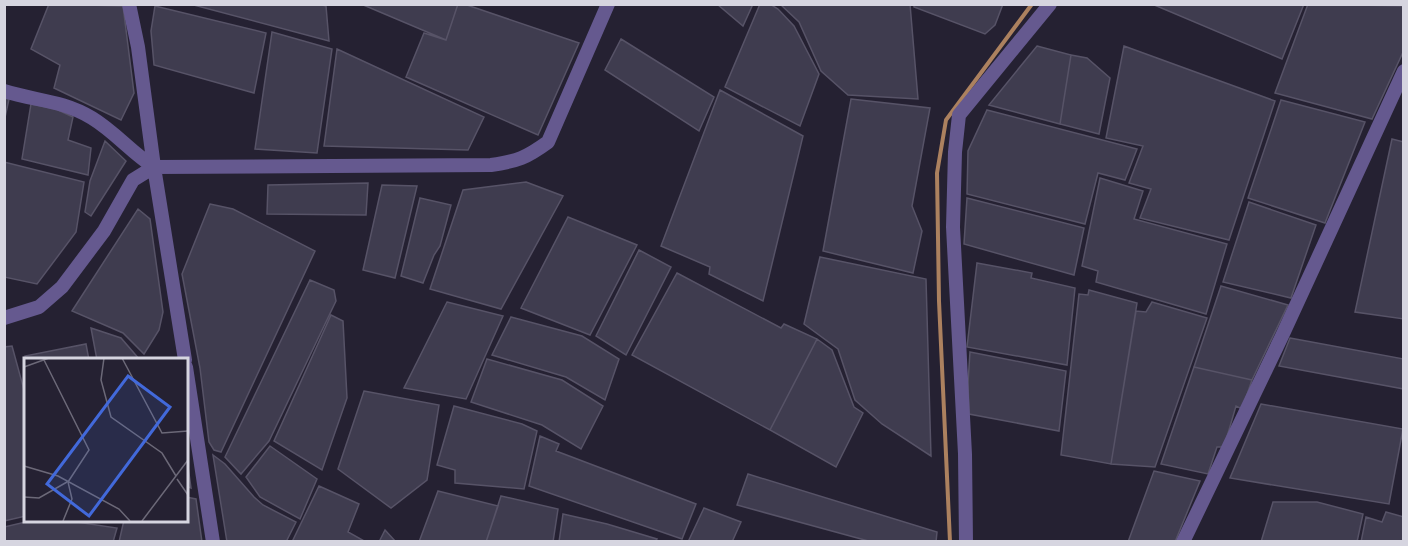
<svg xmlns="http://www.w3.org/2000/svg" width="1408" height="546" font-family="'Varela Round',sans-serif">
<rect width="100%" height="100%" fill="#252132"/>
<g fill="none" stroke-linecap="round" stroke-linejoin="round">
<path stroke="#ac815f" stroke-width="4" d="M 950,542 L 939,301 L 937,173 L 946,120 L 1032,4"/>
</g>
<path fill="#3f3c4f" stroke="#575367" stroke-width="1.5" d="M 49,4 L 123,6 L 134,93 L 121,120 L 54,88 L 60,65 L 31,49 Z
M 190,4 L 318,4 L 326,6 L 329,41 Z
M 361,4 L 458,4 L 446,40 Z
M 458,4 L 464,4 L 579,43 L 538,135 L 406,77 L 424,33 L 446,40 Z
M 717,4 L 753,4 L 743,26 Z
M 760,4 L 770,4 L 778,9 L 794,26 L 819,74 L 800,126 L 725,87 Z
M 780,4 L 910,4 L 918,99 L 848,95 L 821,71 L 799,22 Z
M 914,4 L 1003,4 L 995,25 L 985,34 L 914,7 Z
M 1152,4 L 1304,4 L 1282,59 Z
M 1308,4 L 1404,6 L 1404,50 L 1372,119 L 1275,93 Z
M 155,6 L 266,33 L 254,93 L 154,65 L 151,31 Z
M 272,32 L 332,49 L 317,153 L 255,149 Z
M 621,39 L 714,97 L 699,131 L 605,70 Z
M 1037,46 L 1071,55 L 1060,124 L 989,105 Z
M 1124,46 L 1275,101 L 1229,240 L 1140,218 L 1151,189 L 1129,183 L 1143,146 L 1106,138 Z
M 337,49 L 484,117 L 468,150 L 324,146 Z
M 1071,55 L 1087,58 L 1110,78 L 1099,134 L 1060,124 Z
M 720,90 L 803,136 L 763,301 L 709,274 L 710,267 L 661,246 Z
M 4,98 L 9,99 L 4,122 Z
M 851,99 L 930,108 L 912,206 L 922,231 L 913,273 L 823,251 Z
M 1281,100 L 1365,122 L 1325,223 L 1248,198 Z
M 31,104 L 56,109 L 73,117 L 68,140 L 91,148 L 88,175 L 22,159 Z
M 987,110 L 1137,149 L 1125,180 L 1098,173 L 1085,224 L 967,194 L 968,151 Z
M 1392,139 L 1404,142 L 1404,319 L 1355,312 Z
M 105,141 L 126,161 L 91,216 L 85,212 L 90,181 Z
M 4,162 L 84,182 L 76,232 L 37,284 L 4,277 Z
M 1100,178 L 1143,191 L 1134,219 L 1227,244 L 1206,314 L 1096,282 L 1098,271 L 1082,266 Z
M 526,182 L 563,196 L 501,309 L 430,289 L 463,190 Z
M 368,183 L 366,215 L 267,214 L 268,185 Z
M 382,185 L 417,186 L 395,278 L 363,270 Z
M 420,198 L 451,205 L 440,246 L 434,255 L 423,283 L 401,276 Z
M 967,198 L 1084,228 L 1074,275 L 964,244 Z
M 1249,202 L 1316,225 L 1291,298 L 1223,282 Z
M 210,204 L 233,209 L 315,251 L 221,452 L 214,450 L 209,442 L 200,368 L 182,274 Z
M 138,209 L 150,219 L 163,312 L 159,330 L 144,354 L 123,333 L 72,311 Z
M 568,217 L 637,245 L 590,335 L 521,308 Z
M 639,250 L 671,267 L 626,355 L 596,336 Z
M 820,257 L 926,279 L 931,456 L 882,424 L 855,400 L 838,349 L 804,324 Z
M 977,263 L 1032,273 L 1031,278 L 1075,288 L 1067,365 L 967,347 Z
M 677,273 L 781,328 L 784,324 L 817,339 L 770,430 L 632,355 Z
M 310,280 L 334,290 L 336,301 L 269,441 L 241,474 L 225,457 Z
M 1221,286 L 1288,305 L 1252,380 L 1194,367 Z
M 1089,290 L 1137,303 L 1111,464 L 1061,455 L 1079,294 L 1088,295 Z
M 447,302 L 503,316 L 466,399 L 404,388 Z
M 1152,302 L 1207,318 L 1155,467 L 1111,464 L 1136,311 L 1146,312 Z
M 331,315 L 343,321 L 347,398 L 322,470 L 274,441 Z
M 511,317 L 582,336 L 619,359 L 605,400 L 566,377 L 492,355 Z
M 91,328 L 121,338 L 140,360 L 97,360 Z
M 1290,338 L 1404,359 L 1404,389 L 1279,366 Z
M 817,339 L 832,350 L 854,407 L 863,413 L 836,467 L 770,430 Z
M 86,344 L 89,360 L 26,360 L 25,356 Z
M 12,346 L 26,397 L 26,516 L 4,521 L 4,347 Z
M 970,352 L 1066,371 L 1059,431 L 969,414 L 968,383 Z
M 487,359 L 562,380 L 603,406 L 581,449 L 542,425 L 471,402 Z
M 1194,367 L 1252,380 L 1242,409 L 1236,406 L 1224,447 L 1217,447 L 1208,474 L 1161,464 Z
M 364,391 L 439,405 L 427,480 L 391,508 L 338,469 Z
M 1261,404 L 1403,429 L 1389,504 L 1230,478 Z
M 454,406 L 522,424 L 537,431 L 524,489 L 455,483 L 455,470 L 437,465 Z
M 540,436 L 559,444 L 556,451 L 696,504 L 682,539 L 529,486 Z
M 270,446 L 317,479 L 300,519 L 260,497 L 246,477 Z
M 186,452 L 191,488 L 186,486 Z
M 213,455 L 225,464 L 254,497 L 263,505 L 296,522 L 286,542 L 227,542 Z
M 1154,471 L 1200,481 L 1175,542 L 1128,542 Z
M 748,474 L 937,532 L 936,542 L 872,542 L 737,505 Z
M 319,486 L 359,504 L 348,532 L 366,542 L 292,542 Z
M 438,491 L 498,506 L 486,542 L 419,542 Z
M 501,496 L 558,509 L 553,542 L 486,542 Z
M 186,497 L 196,499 L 202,542 L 119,542 L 124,520 L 186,520 Z
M 1273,502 L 1317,502 L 1363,514 L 1357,542 L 1261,542 Z
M 704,508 L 741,522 L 732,542 L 688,542 Z
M 1386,512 L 1404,517 L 1404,542 L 1361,542 L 1366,517 L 1382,522 Z
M 563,514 L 607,524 L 657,539 L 655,542 L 559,542 Z
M 34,520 L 63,520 L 117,528 L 113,542 L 4,542 L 4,527 Z
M 385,530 L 396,542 L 379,542 Z"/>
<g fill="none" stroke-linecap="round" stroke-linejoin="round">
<path stroke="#65598f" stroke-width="14" d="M 129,4 L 138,47 L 154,167 L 185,360
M 4,91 C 36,101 62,100 92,118 C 115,132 132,153 154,167
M 4,318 L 39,307 L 62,287 L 104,231 L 133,180 L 154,167 L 491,165 C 518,161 526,158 548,142 L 608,4
M 186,367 L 213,542
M 966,542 L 965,454 L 953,227 L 955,152 L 959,115 L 1050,4
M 1183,542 L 1282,336 L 1404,71"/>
</g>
<g transform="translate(24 358)">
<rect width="164" height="164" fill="#252132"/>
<path fill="none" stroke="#6c6978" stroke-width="1.5" d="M 80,0 L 77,22 L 87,59 L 138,95 L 152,118M 98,0 L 138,75 L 164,73M 20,2 L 65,92 L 44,124 L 48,141 L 39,163M 0,9 L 25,0M 0,108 L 34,118 L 95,151 L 106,163M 153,121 L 164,137M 0,139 L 15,140 L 43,124M 118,163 L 164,102"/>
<path fill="#4269da" fill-opacity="0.15" stroke="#4269da" stroke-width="3" d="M 104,18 L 146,49 L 65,158 L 23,126 Z"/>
<rect width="164" height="164" fill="none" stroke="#d6d5e0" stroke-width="3"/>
</g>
<rect width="1408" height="546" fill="none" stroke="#d6d5e0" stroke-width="12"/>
</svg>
